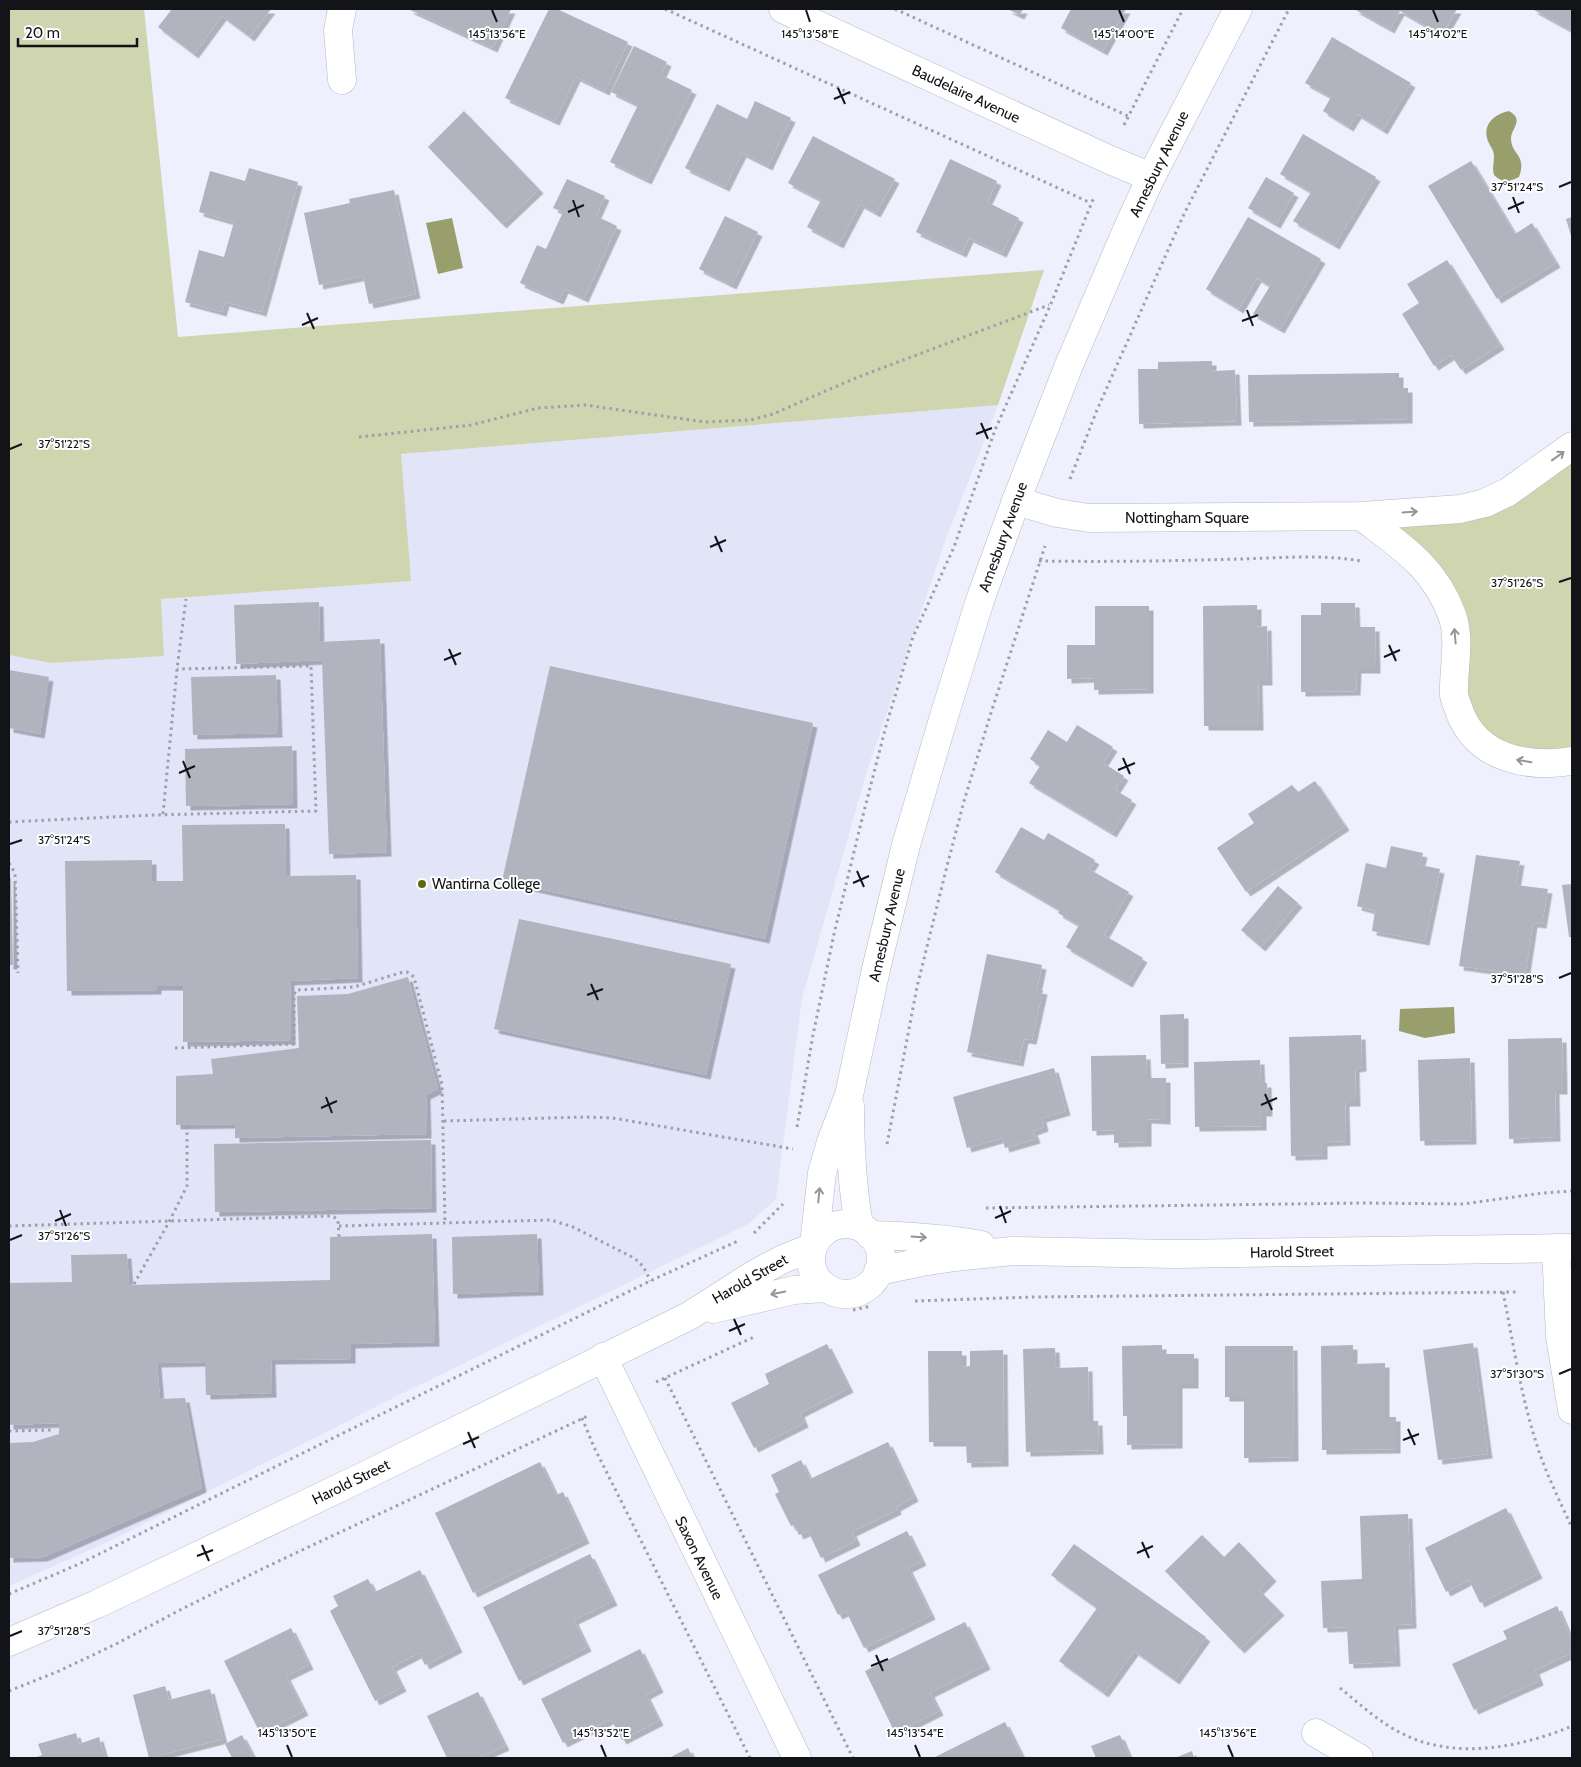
<svg xmlns="http://www.w3.org/2000/svg" width="1581" height="1767" font-family="Cabin,sans-serif">
<defs>
<filter id="shadow"><feDropShadow dx="4.5" dy="4.5" stdDeviation="0" flood-color="#0004"/></filter>
</defs>
<rect width="100%" height="100%" fill="#eef0fd"/>
<path fill="#e2e4f8" d="M 998,405 L 944,544 L 867,771 L 802,998 L 776,1199 L 748,1224 L 399,1395 L 112,1540 L 9,1586 L 9,655 L 51,663 L 164,656 L 161,599 L 410,581 L 401,454 Z"/>
<path fill="#cfd5af" d="M 9,9 L 144,9 L 178,337 L 1044,270 L 998,405 L 401,454 L 411,581 L 161,599 L 164,656 L 51,663 L 9,655 Z
M 1572,446 L 1572,761 L 1542,763 L 1465,724 L 1453,616 L 1361,516 L 1460,509 Z"/>
<path fill="#989f6d" d="M 1509,111 C 1525,120 1511,128 1511,139 C 1512,156 1527,154 1519,177 C 1510,182 1502,183 1494,175 C 1492,168 1494,163 1494,156 C 1494,149 1488,144 1487,138 C 1483,123 1497,113 1509,111 Z
M 452,218 L 463,268 L 438,274 L 426,223 Z
M 1454,1007 L 1455,1033 L 1425,1038 L 1399,1031 L 1400,1009 Z"/>
<path fill="#b1b3bf" filter="url(#shadow)" d="M 172,9 L 271,9 L 250,37 L 222,16 L 194,54 L 158,27 Z
M 408,9 L 511,9 L 493,48 Z
M 549,9 L 557,9 L 628,42 L 605,91 L 576,77 L 555,121 L 505,98 Z
M 1007,9 L 1023,9 L 1020,15 Z
M 1071,9 L 1126,9 L 1103,51 L 1061,28 Z
M 1354,9 L 1457,9 L 1442,35 L 1400,11 L 1390,29 Z
M 1532,9 L 1572,9 L 1572,31 Z
M 1332,37 L 1411,83 L 1383,130 L 1357,114 L 1349,127 L 1323,111 L 1331,97 L 1305,83 Z
M 634,46 L 667,62 L 661,75 L 692,90 L 647,180 L 610,162 L 638,105 L 611,92 Z
M 755,101 L 791,118 L 768,166 L 742,153 L 725,187 L 685,168 L 717,104 L 747,119 Z
M 464,111 L 539,189 L 502,224 L 428,147 Z
M 1303,134 L 1376,177 L 1335,245 L 1293,221 L 1311,192 L 1280,174 Z
M 813,136 L 895,179 L 876,213 L 860,204 L 839,244 L 807,227 L 821,200 L 788,183 Z
M 950,159 L 997,181 L 987,202 L 1019,218 L 1002,253 L 969,238 L 962,253 L 916,232 Z
M 1471,161 L 1515,234 L 1532,223 L 1556,263 L 1497,299 L 1428,186 Z
M 249,168 L 298,182 L 262,312 L 225,302 L 222,312 L 185,302 L 199,250 L 224,257 L 234,222 L 199,212 L 210,171 L 245,181 Z
M 1266,177 L 1294,193 L 1276,224 L 1248,208 Z
M 567,179 L 605,196 L 596,216 L 617,226 L 584,298 L 564,289 L 559,300 L 520,283 L 537,245 L 546,249 L 563,212 L 553,208 Z
M 394,190 L 416,294 L 369,304 L 363,276 L 319,285 L 304,213 L 350,203 L 349,199 Z
M 725,216 L 758,232 L 732,285 L 699,269 Z
M 1248,217 L 1321,259 L 1280,329 L 1253,314 L 1270,286 L 1257,278 L 1239,309 L 1206,289 Z
M 1572,217 L 1572,239 L 1566,219 Z
M 1447,260 L 1500,345 L 1461,370 L 1451,355 L 1434,366 L 1402,314 L 1419,303 L 1407,284 Z
M 1212,361 L 1212,371 L 1235,370 L 1237,421 L 1139,424 L 1138,369 L 1158,369 L 1158,362 Z
M 1399,373 L 1399,388 L 1408,388 L 1408,419 L 1249,422 L 1248,375 Z
M 319,602 L 320,642 L 380,639 L 387,852 L 329,854 L 322,660 L 236,664 L 234,605 Z
M 1321,603 L 1355,603 L 1356,627 L 1375,627 L 1376,669 L 1357,669 L 1356,691 L 1301,692 L 1301,615 L 1321,615 Z
M 1257,605 L 1257,627 L 1267,626 L 1268,681 L 1258,681 L 1259,726 L 1204,726 L 1203,606 Z
M 1095,606 L 1149,606 L 1149,689 L 1094,690 L 1094,678 L 1067,679 L 1067,645 L 1095,645 Z
M 550,666 L 813,723 L 765,939 L 502,881 Z
M 9,670 L 49,677 L 40,734 L 9,728 Z
M 276,675 L 278,733 L 193,735 L 191,677 Z
M 1077,725 L 1113,747 L 1103,763 L 1124,776 L 1115,790 L 1132,800 L 1112,833 L 1029,783 L 1040,766 L 1030,759 L 1048,730 L 1067,742 Z
M 292,746 L 293,804 L 186,806 L 185,749 Z
M 1315,781 L 1345,826 L 1246,892 L 1217,848 L 1254,823 L 1248,814 L 1292,785 L 1298,792 Z
M 285,824 L 286,876 L 356,875 L 358,978 L 290,981 L 291,1040 L 183,1042 L 183,986 L 157,986 L 157,990 L 67,991 L 65,861 L 152,860 L 152,881 L 183,881 L 182,825 Z
M 1021,827 L 1044,840 L 1048,833 L 1095,860 L 1089,869 L 1129,892 L 1104,935 L 1143,958 L 1128,983 L 1066,947 L 1079,925 L 1058,913 L 1060,910 L 995,872 Z
M 1391,846 L 1423,853 L 1420,865 L 1440,869 L 1425,941 L 1372,931 L 1375,911 L 1357,906 L 1366,863 L 1386,868 Z
M 1476,855 L 1520,861 L 1516,885 L 1548,889 L 1542,924 L 1533,923 L 1525,975 L 1459,966 Z
M 9,878 L 11,878 L 13,965 L 9,965 Z
M 1572,884 L 1572,937 L 1569,937 L 1562,885 Z
M 1278,886 L 1298,903 L 1261,947 L 1241,930 Z
M 519,919 L 731,964 L 706,1075 L 494,1029 Z
M 987,954 L 1042,965 L 1037,989 L 1043,990 L 1032,1040 L 1024,1039 L 1019,1062 L 967,1052 Z
M 408,977 L 438,1089 L 426,1095 L 427,1134 L 235,1138 L 235,1124 L 176,1125 L 176,1076 L 213,1074 L 211,1059 L 299,1048 L 297,996 L 348,994 Z
M 1184,1014 L 1184,1063 L 1161,1064 L 1160,1015 Z
M 1361,1035 L 1362,1067 L 1355,1068 L 1356,1102 L 1345,1102 L 1346,1141 L 1323,1142 L 1323,1155 L 1291,1156 L 1289,1037 Z
M 1562,1038 L 1563,1090 L 1555,1090 L 1556,1137 L 1509,1139 L 1508,1039 Z
M 1146,1055 L 1147,1078 L 1166,1078 L 1166,1120 L 1147,1119 L 1147,1142 L 1114,1143 L 1114,1130 L 1092,1131 L 1091,1056 Z
M 1470,1058 L 1472,1140 L 1420,1141 L 1418,1060 Z
M 1260,1060 L 1261,1083 L 1267,1083 L 1268,1112 L 1262,1112 L 1262,1126 L 1195,1127 L 1194,1062 Z
M 1054,1068 L 1066,1111 L 1042,1118 L 1044,1127 L 1033,1131 L 1036,1139 L 1005,1148 L 1002,1138 L 967,1148 L 953,1097 Z
M 431,1140 L 432,1208 L 215,1212 L 214,1144 Z
M 432,1234 L 435,1342 L 351,1344 L 351,1359 L 271,1360 L 272,1393 L 206,1395 L 205,1362 L 157,1363 L 160,1399 L 185,1398 L 202,1488 L 43,1557 L 9,1558 L 9,1443 L 33,1442 L 59,1434 L 59,1423 L 9,1425 L 9,1283 L 72,1282 L 71,1255 L 127,1254 L 129,1285 L 330,1280 L 330,1237 Z
M 537,1234 L 539,1291 L 453,1294 L 452,1237 Z
M 1473,1343 L 1488,1454 L 1438,1460 L 1423,1350 Z
M 827,1344 L 849,1388 L 800,1413 L 804,1423 L 754,1448 L 731,1403 L 769,1384 L 765,1374 Z
M 1162,1345 L 1162,1354 L 1194,1354 L 1194,1384 L 1178,1384 L 1178,1444 L 1127,1445 L 1127,1416 L 1123,1416 L 1122,1346 Z
M 1353,1345 L 1353,1364 L 1385,1363 L 1385,1417 L 1396,1417 L 1396,1449 L 1322,1450 L 1321,1346 Z
M 1225,1346 L 1293,1346 L 1294,1457 L 1244,1458 L 1244,1397 L 1225,1397 Z
M 1055,1348 L 1056,1368 L 1088,1367 L 1089,1421 L 1098,1421 L 1099,1450 L 1026,1452 L 1023,1349 Z
M 1003,1350 L 1004,1462 L 967,1463 L 966,1442 L 929,1442 L 928,1351 L 962,1351 L 962,1367 L 970,1366 L 970,1351 Z
M 888,1442 L 914,1497 L 896,1507 L 897,1510 L 852,1532 L 856,1541 L 821,1558 L 808,1531 L 799,1535 L 794,1525 L 791,1526 L 775,1494 L 779,1492 L 771,1475 L 801,1460 L 810,1479 Z
M 540,1462 L 556,1495 L 563,1492 L 585,1539 L 473,1593 L 435,1513 Z
M 1506,1508 L 1538,1574 L 1480,1603 L 1469,1580 L 1446,1592 L 1425,1548 Z
M 1408,1514 L 1412,1624 L 1394,1625 L 1396,1662 L 1349,1664 L 1347,1627 L 1323,1628 L 1321,1581 L 1362,1579 L 1360,1516 Z
M 907,1531 L 922,1561 L 908,1568 L 931,1615 L 864,1648 L 846,1611 L 838,1615 L 818,1575 Z
M 1202,1535 L 1224,1557 L 1239,1542 L 1272,1577 L 1259,1590 L 1280,1611 L 1240,1649 L 1165,1571 Z
M 1074,1544 L 1206,1637 L 1175,1680 L 1134,1651 L 1104,1693 L 1059,1661 L 1097,1608 L 1051,1575 Z
M 590,1554 L 613,1601 L 574,1620 L 587,1647 L 519,1681 L 483,1607 Z
M 420,1570 L 458,1648 L 425,1665 L 419,1653 L 392,1667 L 402,1687 L 375,1701 L 330,1611 L 338,1606 L 333,1596 L 368,1579 L 375,1592 Z
M 1557,1606 L 1572,1641 L 1572,1653 L 1535,1670 L 1539,1681 L 1474,1710 L 1452,1664 L 1507,1639 L 1503,1631 Z
M 965,1622 L 986,1665 L 930,1693 L 939,1711 L 895,1733 L 865,1671 Z
M 291,1628 L 309,1665 L 286,1676 L 304,1711 L 260,1733 L 224,1661 Z
M 640,1649 L 659,1688 L 646,1695 L 659,1721 L 622,1740 L 611,1719 L 563,1743 L 541,1699 Z
M 165,1686 L 169,1700 L 210,1689 L 223,1739 L 149,1758 L 133,1695 Z
M 478,1692 L 505,1746 L 478,1758 L 447,1758 L 427,1716 Z
M 1005,1722 L 1023,1758 L 933,1758 Z
M 76,1733 L 79,1744 L 99,1737 L 105,1758 L 34,1758 L 42,1755 L 38,1744 Z
M 242,1735 L 254,1758 L 232,1758 L 225,1744 Z
M 1120,1735 L 1130,1758 L 1096,1758 L 1091,1746 Z
M 688,1748 L 693,1758 L 669,1758 Z
M 1192,1751 L 1194,1758 L 1175,1758 Z"/>
<g fill="none" stroke-linecap="round" stroke-linejoin="round">
<g stroke="#b6b8c4" stroke-width="29">
<path id="street" d="M 342,9 L 338,30 L 342,80
M 783,9 L 1110,160 L 1151,177
M 1016,501 L 1057,513 L 1089,518 L 1361,516 L 1460,509 L 1485,503 L 1508,492 L 1572,446
M 1361,516 C 1400,546 1434,566 1452,615 C 1461,640 1453,669 1454,695 C 1455,701 1458,707 1460,713 C 1478,759 1528,768 1572,761
M 1556,1248 L 1560,1336 L 1572,1410
M 603,1357 L 797,1758
M 1316,1733 L 1359,1758"/>
</g>
<g stroke="#b6b8c4" stroke-width="29">
<path id="secondary" d="M 850,1106 C 850,1146 852,1186 859,1225 L 862,1228
M811 1259a35 35 0 1 1 70 0a35 35 0 1 1-70 0Z
M 870,1235 C 907,1236 944,1238 981,1245
M 814,1244 L 822,1173 L 831,1142 L 849,1095 L 876,969 L 906,845 L 942,723 L 980,600 L 1016,501 L 1069,365 L 1126,232 L 1151,177 L 1238,9
M 878,1271 L 922,1262 L 955,1257 L 1012,1251 L 1175,1254 L 1572,1248
M 713,1309 L 794,1290 L 826,1288
M 9,1642 L 97,1604 L 356,1480 L 689,1316 L 755,1274 L 783,1259 L 813,1247"/>
</g>
<path stroke="#9d9fa9" stroke-width="3" stroke-dasharray="2.5 4" stroke-linecap="butt" d="M 665,9 L 1091,203
M 895,9 L 1128,116
M 1124,125 L 1183,9
M 359,437 L 471,425 L 538,408 L 585,405 L 705,422 L 751,420 L 773,414 L 853,379 L 1049,305
M 1070,479 L 1097,410 L 1184,214 L 1289,9
M 1039,561 C 1106,562 1172,561 1239,559 C 1279,558 1321,554 1361,561
M 163,814 L 177,669 L 186,599
M 9,822 L 154,815 L 316,811 L 311,666 L 177,669
M 9,863 L 15,873 L 18,973
M 175,1048 L 294,1044 L 294,995 L 296,990 L 354,987 L 403,972 L 407,972 L 414,977 L 442,1085 L 445,1223
M 444,1121 L 585,1117 L 613,1118 L 793,1149
M 797,1127 L 813,1035 L 834,934 L 861,823 L 886,726 L 913,637 L 954,547 L 995,430 L 1050,306 L 1094,197
M 887,1144 L 917,987 L 947,866 L 964,801 L 990,716 L 1045,546
M 986,1208 L 1365,1203 L 1463,1204 L 1543,1193 L 1572,1191
M 9,1226 L 329,1216 L 334,1217 L 338,1220 L 339,1237
M 339,1226 L 551,1220 L 573,1227 L 632,1257 C 642,1263 646,1270 650,1281
M 754,1233 L 783,1204
M 134,1284 L 169,1222 L 187,1186 L 187,1124
M 1503,1292 C 1513,1341 1520,1391 1535,1439 C 1544,1470 1559,1499 1572,1528
M 915,1301 L 1033,1297 L 1517,1292
M 853,1310 L 872,1306
M 665,1378 L 853,1758
M 656,1382 L 754,1337
M 582,1418 L 594,1447 L 750,1758
M 9,1431 L 53,1430
M 9,1594 L 79,1564 L 650,1281 L 740,1240
M 1340,1688 C 1361,1705 1381,1724 1405,1735 C 1457,1760 1522,1747 1572,1726
M 9,1691 L 59,1671 L 116,1644 L 180,1610 L 266,1567 L 590,1415"/>
<use href="#street" stroke="#fff" stroke-width="28"/>
<use href="#secondary" stroke="#fff" stroke-width="28"/>
</g>
<defs><path id="oneway-shaft" d="M-6 0H5M1.5-3L5.5 0L1.5 3" fill="none" stroke-width="1.6" stroke-linecap="round" stroke-linejoin="round" transform="scale(1.25)"/></defs>
<g stroke="#959597">
<use href="#oneway-shaft" transform="translate(1558 456) rotate(-36)"/>
<use href="#oneway-shaft" transform="translate(1410 512) rotate(-4)"/>
<use href="#oneway-shaft" transform="translate(1455 636) rotate(-95)"/>
<use href="#oneway-shaft" transform="translate(1524 761) rotate(-171)"/>
<use href="#oneway-shaft" transform="translate(819 1195) rotate(-84)"/>
<use href="#oneway-shaft" transform="translate(919 1237) rotate(4)"/>
<use href="#oneway-shaft" transform="translate(778 1293) rotate(168)"/>
</g>
<path fill="none" stroke="#131418" stroke-width="2" d="M 492,10 L 497,22M 806,10 L 810,22M 1119,10 L 1124,22M 1433,10 L 1438,22M 838,88 L 845,104M 834,99 L 850,92M 1559,187 L 1571,182M 1513,197 L 1519,213M 573,200 L 579,217M 1508,209 L 1524,202M 568,212 L 584,205M 1247,310 L 1253,326M 307,313 L 314,329M 1242,321 L 1258,315M 302,325 L 318,318M 981,423 L 988,439M 976,434 L 992,428M 10,449 L 22,444M 715,536 L 722,552M 710,547 L 726,540M 1559,582 L 1571,578M 1389,645 L 1396,661M 449,649 L 456,665M 1384,657 L 1400,650M 444,660 L 461,653M 1123,758 L 1130,774M 183,761 L 190,778M 1118,770 L 1135,763M 179,773 L 195,766M 10,844 L 22,840M 857,871 L 864,887M 853,883 L 869,876M 1559,978 L 1571,973M 591,984 L 598,1000M 587,995 L 603,989M 1265,1094 L 1272,1110M 326,1097 L 332,1113M 1261,1105 L 1277,1098M 321,1108 L 337,1101M 1000,1206 L 1006,1223M 60,1210 L 66,1226M 995,1218 L 1011,1211M 55,1221 L 71,1214M 10,1240 L 22,1235M 734,1319 L 741,1335M 729,1331 L 745,1324M 1559,1374 L 1571,1369M 1408,1429 L 1415,1445M 468,1432 L 475,1448M 1403,1440 L 1419,1434M 463,1444 L 479,1437M 1142,1542 L 1149,1558M 202,1545 L 209,1561M 1137,1553 L 1153,1546M 197,1556 L 213,1550M 10,1636 L 22,1631M 876,1655 L 883,1671M 871,1666 L 888,1659M 287,1745 L 292,1757M 601,1745 L 606,1757M 915,1745 L 920,1757M 1228,1745 L 1233,1757"/>
<circle fill="#60680a" stroke="#fff" stroke-width="2" cx="422" cy="884" r="5"/>
<g text-anchor="middle" stroke-width="4" stroke-linejoin="round" paint-order="stroke">
<g font-size="15" fill="#131418" stroke="#fff">
<text transform="translate(966 94) rotate(25)" y="5">Baudelaire Avenue</text>
<text transform="translate(1159 164) rotate(-64)" y="5">Amesbury Avenue</text>
<text x="1187" y="523">Nottingham Square</text>
<text transform="translate(1003 537) rotate(-70)" y="5">Amesbury Avenue</text>
<text transform="translate(887 925) rotate(-77)" y="5">Amesbury Avenue</text>
<text transform="translate(1292 1252) rotate(-1)" y="5">Harold Street</text>
<text transform="translate(750 1279) rotate(-30)" y="5">Harold Street</text>
<text transform="translate(351 1482) rotate(-26)" y="5">Harold Street</text>
<text transform="translate(699 1558) rotate(64)" y="5">Saxon Avenue</text>
</g>
<g font-size="15" fill="#131418" stroke="#fff" text-anchor="start">
<text x="432" y="889">Wantirna College</text>
</g>
</g>
<g font-size="12" text-anchor="middle" fill="#131418" stroke="#fff" stroke-width="4" stroke-linejoin="round" paint-order="stroke">
<text x="497" y="38">145°13'56"E</text>
<text x="810" y="38">145°13'58"E</text>
<text x="1124" y="38">145°14'00"E</text>
<text x="1438" y="38">145°14'02"E</text>
<text x="1517" y="191">37°51'24"S</text>
<text x="64" y="448">37°51'22"S</text>
<text x="1517" y="587">37°51'26"S</text>
<text x="64" y="844">37°51'24"S</text>
<text x="1517" y="983">37°51'28"S</text>
<text x="64" y="1240">37°51'26"S</text>
<text x="1517" y="1378">37°51'30"S</text>
<text x="64" y="1635">37°51'28"S</text>
<text x="287" y="1737">145°13'50"E</text>
<text x="601" y="1737">145°13'52"E</text>
<text x="915" y="1737">145°13'54"E</text>
<text x="1228" y="1737">145°13'56"E</text>
</g>
<rect width="1581" height="1767" fill="none" stroke="#131418" stroke-width="20"/>
<path d="M18 38v8h119v-8" fill="none" stroke="#131418" stroke-width="2.5"/>
<text x="25" y="38" font-size="15" fill="#131418" stroke="#ffffff" stroke-width="4" paint-order="stroke">20 m</text>
</svg>
